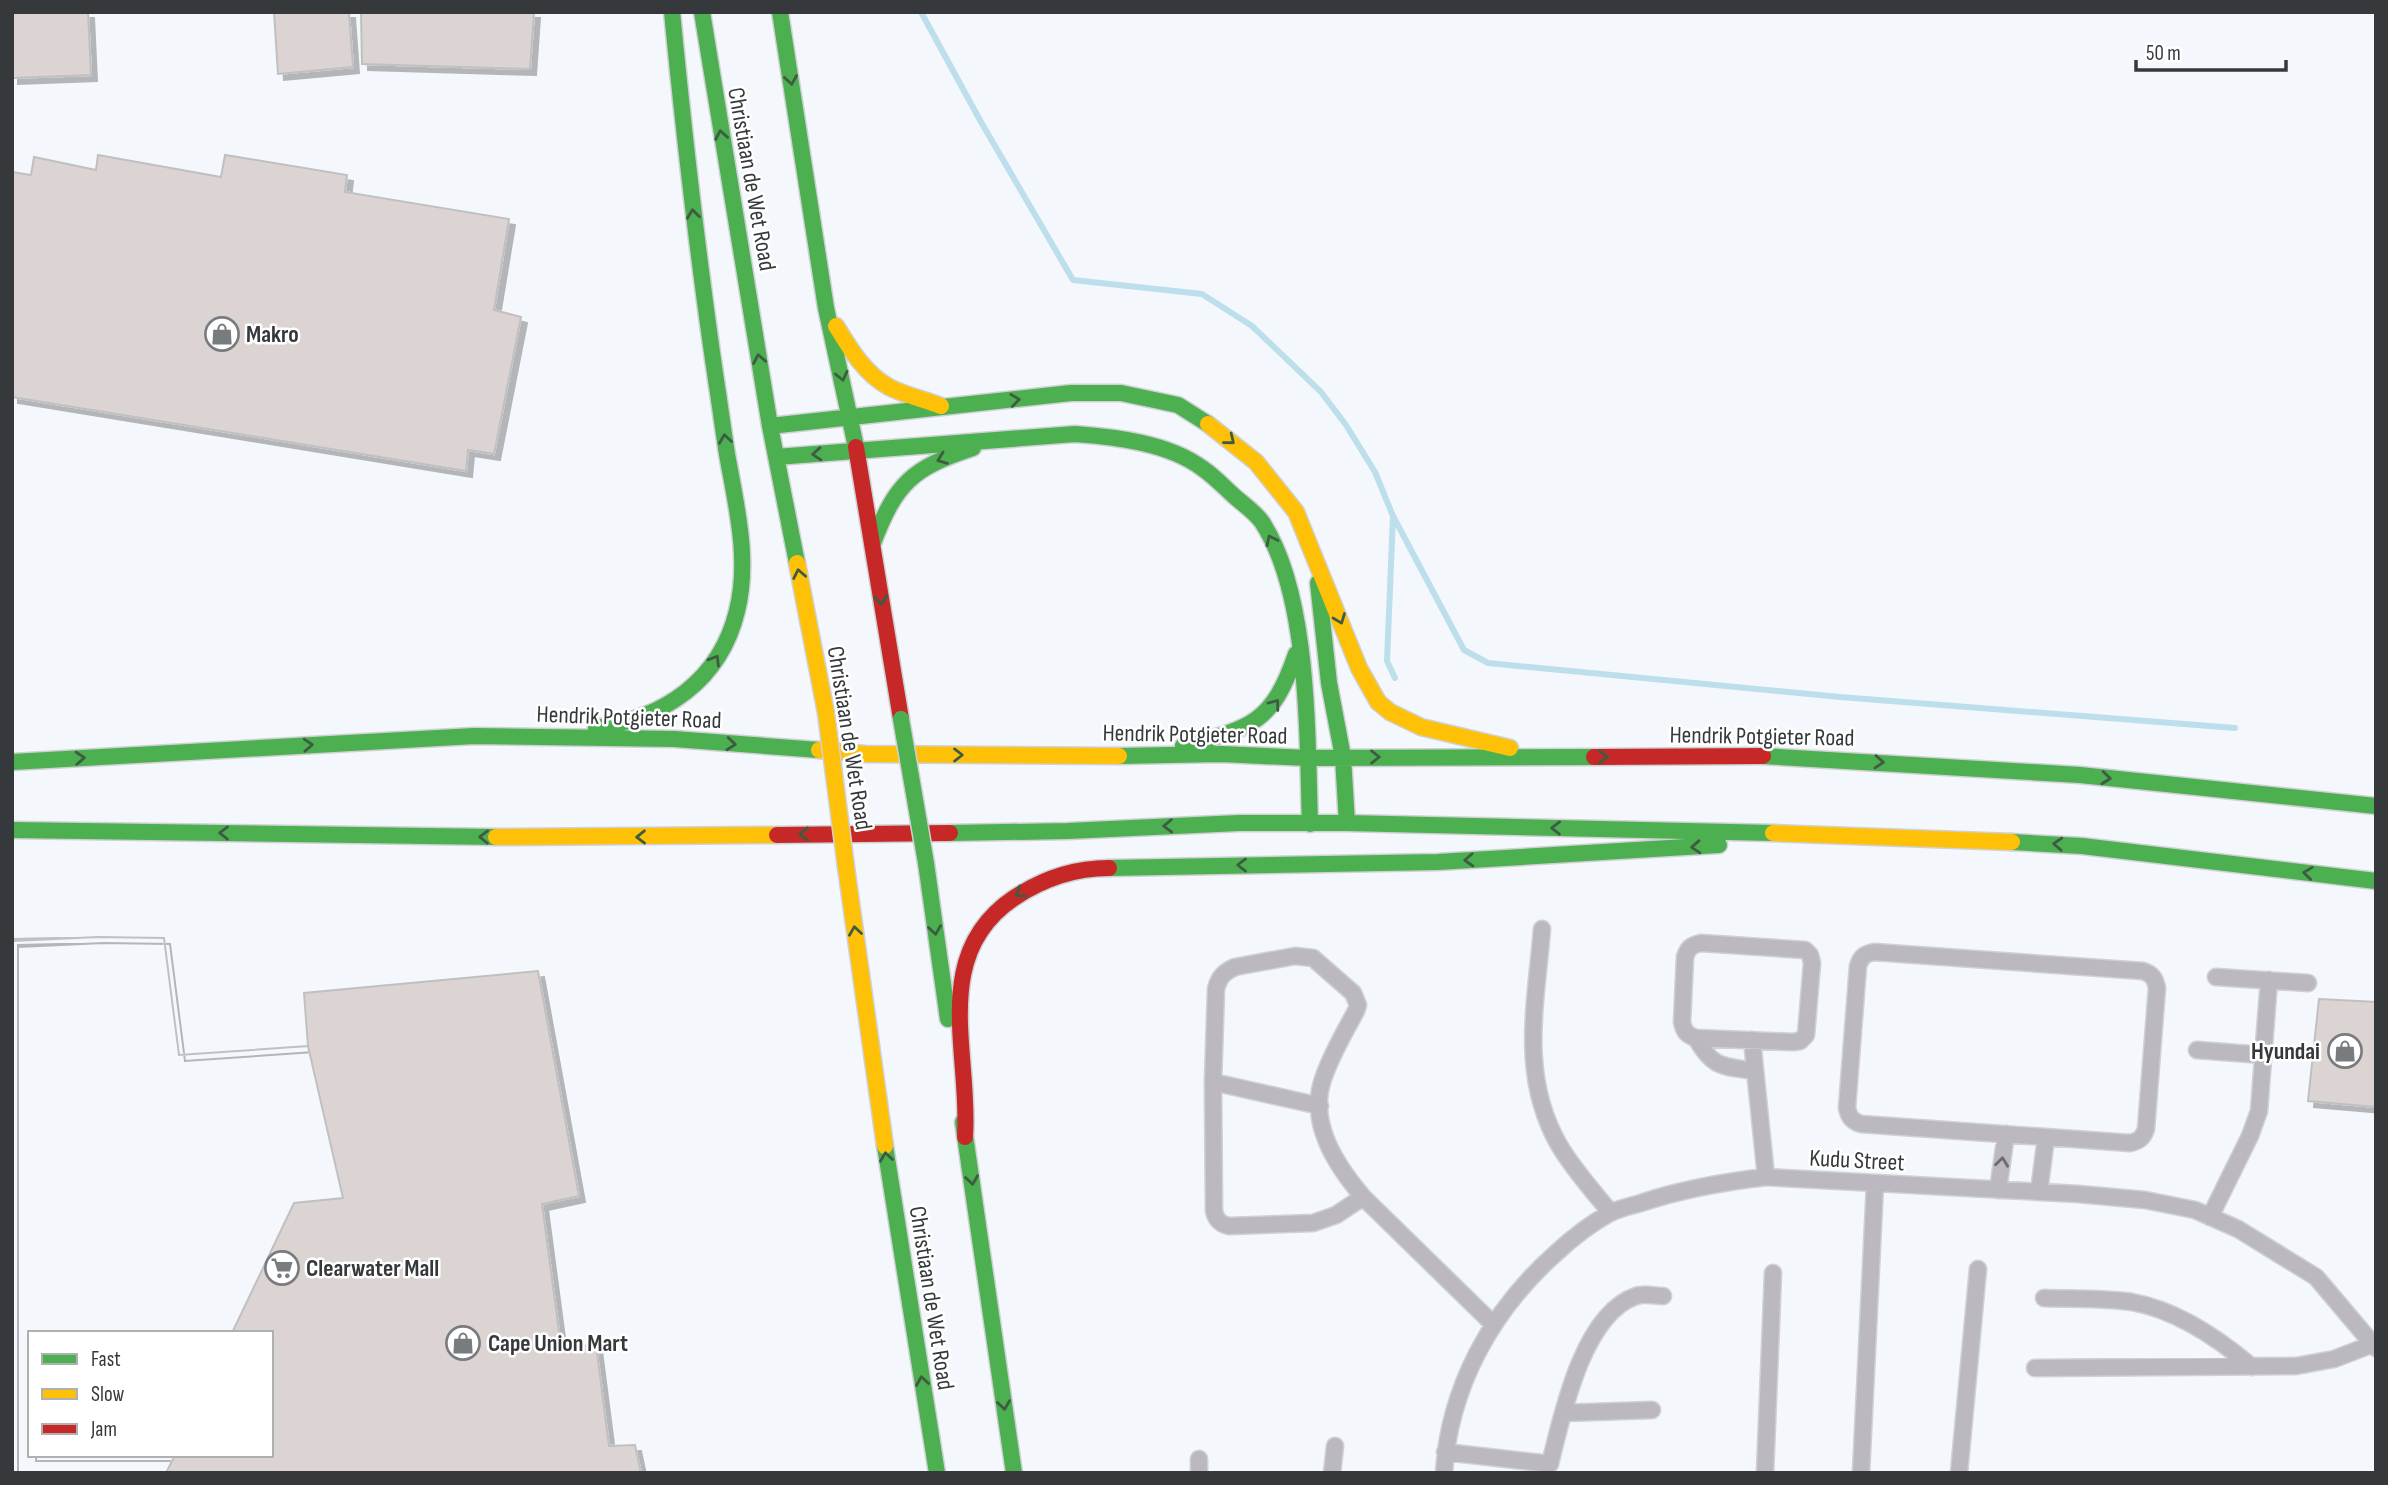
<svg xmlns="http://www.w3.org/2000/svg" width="2388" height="1485" font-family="'Sofia Sans Condensed',sans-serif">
<defs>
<filter id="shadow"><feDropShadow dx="6" dy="6" stdDeviation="0" flood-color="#0004"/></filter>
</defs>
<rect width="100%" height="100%" fill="#f4f7fb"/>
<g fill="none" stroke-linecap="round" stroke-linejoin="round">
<path stroke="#bddeeb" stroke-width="6" d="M 921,12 L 981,122 L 1073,280 L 1202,294 L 1252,326 L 1321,392 L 1346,425 L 1375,472 L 1393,516 L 1387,661 L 1395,678
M 1393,516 L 1464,650 L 1488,663 L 1840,697 L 2235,728"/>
</g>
<path fill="#dbd4d3" stroke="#c0c0c1" stroke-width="2" fill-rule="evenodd" filter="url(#shadow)" d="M 12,12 L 88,12 L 91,75 L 12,78 Z
M 274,12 L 349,12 L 353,67 L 278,74 Z
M 361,12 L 534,12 L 530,69 L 362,64 Z
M 98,155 L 221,177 L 225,155 L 347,175 L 345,192 L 509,219 L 494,310 L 521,317 L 494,454 L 468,450 L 466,471 L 12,397 L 12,172 L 31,175 L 34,157 L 96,170 Z
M 98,937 L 164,938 L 179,1055 L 308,1046 L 304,993 L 538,971 L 579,1196 L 542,1204 L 561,1347 L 596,1345 L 609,1446 L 635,1445 L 641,1473 L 12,1473 L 12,939 ZM 30,1333 L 271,1333 L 271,1455 L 30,1455 Z
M 98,937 L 164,938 L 179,1055 L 308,1046 L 343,1198 L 294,1203 L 232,1333 L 30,1333 L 30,1455 L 175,1455 L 166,1473 L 12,1473 L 12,941 Z
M 2319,999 L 2376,1002 L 2376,1107 L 2308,1101 Z"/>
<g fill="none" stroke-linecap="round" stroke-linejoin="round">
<g stroke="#cfd1d4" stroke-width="19">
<path id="street" d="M 1542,929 C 1536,1004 1519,1075 1559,1145 C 1573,1169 1593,1191 1611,1213
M 1701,943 L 1805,950 L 1810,955 L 1812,963 L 1806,1035 L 1800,1041 L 1793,1042 L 1696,1038 C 1687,1035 1684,1032 1682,1022 L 1685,957 C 1688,948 1691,945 1701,943 Z
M 1874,952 L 2143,971 C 2152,974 2155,978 2157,988 L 2146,1129 C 2143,1138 2139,1141 2130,1143 L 1861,1124 C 1852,1121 1849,1117 1847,1108 L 1858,966 C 1861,957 1864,954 1874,952 Z
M 2216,977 L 2308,983
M 1696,1038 C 1713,1069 1723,1066 1755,1071
M 1752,1040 L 1766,1177
M 2197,1050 L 2263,1055
M 1213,1082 L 1320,1106
M 1998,1190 L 2006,1134
M 2039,1192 L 2046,1137
M 1363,1197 L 1336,1215 L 1313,1223 L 1229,1226 C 1220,1224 1216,1220 1214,1211 L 1213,1082 L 1216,989 C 1219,977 1224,972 1235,967 L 1295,956 L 1313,958 L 1353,993 L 1358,1005 L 1356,1011 C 1344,1033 1331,1055 1323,1079 C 1308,1123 1336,1165 1363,1197 L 1493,1324
M 2210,1217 L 2250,1136 L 2259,1111 L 2269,980
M 2044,1298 C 2073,1299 2104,1298 2132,1302 C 2176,1310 2218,1338 2252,1367
M 2035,1368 L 2296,1366 L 2334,1359 L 2373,1344
M 1563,1413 L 1652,1410
M 1445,1452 L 1550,1464 C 1562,1415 1583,1314 1636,1296 C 1644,1293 1655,1296 1663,1296
M 1199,1473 L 1199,1459
M 1332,1473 L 1335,1446
M 1444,1473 C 1449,1388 1491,1311 1555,1254 C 1571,1239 1590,1224 1610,1213 C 1620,1208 1631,1206 1641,1203 C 1682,1189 1723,1182 1766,1177 L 2078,1194 L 2145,1200 L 2195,1210 L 2238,1229 L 2316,1277 L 2376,1348
M 1765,1473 L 1773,1273
M 1861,1473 L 1875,1184
M 1959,1473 L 1978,1269"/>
</g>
<g stroke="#cfd1d4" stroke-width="19">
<path id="fast" d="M 702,12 L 770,426 L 797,563
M 780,12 L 826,308 L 856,447
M 770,426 L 1071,393 L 1121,393 L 1178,405 L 1208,424
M 776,457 L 1075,434 C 1116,437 1168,443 1202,468 C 1214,476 1224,487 1234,496 C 1243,504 1255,512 1262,522 C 1310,595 1307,737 1310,824
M 873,543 C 896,483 912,468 973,448
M 1318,583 L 1329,683 L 1343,757 L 1347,823
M 596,728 C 664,718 720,681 737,611 C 750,559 736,505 727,454 C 723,429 720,405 716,380 C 698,258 684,135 672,12
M 1183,746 C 1251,728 1272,724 1296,654
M 1119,756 L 1221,754 L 1307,758 L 1594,757
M 1763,756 L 2080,775 L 2376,806
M 12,762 L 474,736 L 674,739 L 819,750
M 12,830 L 496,837
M 950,833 L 1068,831 L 1239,823 L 1347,823 L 1773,833
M 2012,842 L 2082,846 L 2376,881
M 926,863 L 948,1019
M 1109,868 L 1438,862 L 1719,845
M 963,1122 L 1014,1473
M 885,1146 L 937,1473"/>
</g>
<g stroke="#cfd1d4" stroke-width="19">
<path id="slow" d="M 836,326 C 850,349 865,374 889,387 C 906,396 924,399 941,406
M 1208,424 L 1256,462 L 1296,512 L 1359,668 L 1378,702 L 1390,712 L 1421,727 L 1510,748
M 797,563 L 826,713
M 819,750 L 865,754 L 1119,756
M 1773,833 L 2012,842
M 496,837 L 777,835
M 846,867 L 885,1146"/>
</g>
<g stroke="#cfd1d4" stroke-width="19">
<path id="jam" d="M 856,447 L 901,719
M 1594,757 L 1763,756
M 777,835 L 950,833
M 965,1137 C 971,1054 929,955 1014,898 C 1044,878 1074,868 1109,868"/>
</g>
<use href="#street" stroke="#bbb9bf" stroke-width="16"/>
<use href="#fast" stroke="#4caf50" stroke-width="16"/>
<use href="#slow" stroke="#ffc107" stroke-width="16"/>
<use href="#jam" stroke="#c62828" stroke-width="16"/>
<g stroke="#cfd1d4" stroke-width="19" stroke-linecap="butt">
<path id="fast-bridge" d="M 901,719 L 926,863"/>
</g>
<g stroke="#cfd1d4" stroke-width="19" stroke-linecap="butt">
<path id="slow-bridge" d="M 826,713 L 846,867"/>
</g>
<use href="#fast-bridge" stroke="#4caf50" stroke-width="16"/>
<use href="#slow-bridge" stroke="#ffc107" stroke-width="16"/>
</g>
<defs><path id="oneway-chevron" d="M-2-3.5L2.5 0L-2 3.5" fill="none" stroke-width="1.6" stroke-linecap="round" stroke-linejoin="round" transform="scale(1.75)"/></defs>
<g stroke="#3d5c42">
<use href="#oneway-chevron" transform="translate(791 80) rotate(81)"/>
<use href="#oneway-chevron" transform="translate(721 135) rotate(-100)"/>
<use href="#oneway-chevron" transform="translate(693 214) rotate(-97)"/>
<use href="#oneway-chevron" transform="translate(759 359) rotate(-100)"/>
<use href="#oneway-chevron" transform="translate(842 376) rotate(77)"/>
<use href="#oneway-chevron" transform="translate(1015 400) rotate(-7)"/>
<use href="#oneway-chevron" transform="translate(725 439) rotate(-98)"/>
<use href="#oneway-chevron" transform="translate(1230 440) rotate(39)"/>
<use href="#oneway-chevron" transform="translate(817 454) rotate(176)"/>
<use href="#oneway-chevron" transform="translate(942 459) rotate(159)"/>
<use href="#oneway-chevron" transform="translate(1271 540) rotate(-116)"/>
<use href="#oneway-chevron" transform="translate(799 574) rotate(-101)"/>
<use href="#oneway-chevron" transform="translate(881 600) rotate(81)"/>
<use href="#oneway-chevron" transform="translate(1340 619) rotate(69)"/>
<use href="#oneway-chevron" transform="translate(715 660) rotate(-59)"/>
<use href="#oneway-chevron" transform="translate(1275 704) rotate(-53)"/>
<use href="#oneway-chevron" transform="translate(731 744) rotate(5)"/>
<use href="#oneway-chevron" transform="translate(308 745) rotate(-3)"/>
<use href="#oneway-chevron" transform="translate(958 755)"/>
<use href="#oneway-chevron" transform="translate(1375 757)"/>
<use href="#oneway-chevron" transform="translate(1603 757)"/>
<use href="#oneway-chevron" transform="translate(80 758) rotate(-3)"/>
<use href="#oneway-chevron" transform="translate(1879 762) rotate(4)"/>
<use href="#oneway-chevron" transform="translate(2106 778) rotate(6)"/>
<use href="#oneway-chevron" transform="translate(1168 826) rotate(178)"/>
<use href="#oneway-chevron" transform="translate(1556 828) rotate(-179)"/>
<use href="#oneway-chevron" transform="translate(224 833) rotate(-179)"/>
<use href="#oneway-chevron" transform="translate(804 834) rotate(179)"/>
<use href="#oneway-chevron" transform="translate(484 837) rotate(-179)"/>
<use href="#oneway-chevron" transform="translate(641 837) rotate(179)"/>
<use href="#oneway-chevron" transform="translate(2058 844) rotate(-177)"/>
<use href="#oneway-chevron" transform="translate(1696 847) rotate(176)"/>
<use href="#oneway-chevron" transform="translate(1469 860) rotate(177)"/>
<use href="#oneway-chevron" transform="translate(1242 865) rotate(180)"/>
<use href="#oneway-chevron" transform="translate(2308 873) rotate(-173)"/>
<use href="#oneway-chevron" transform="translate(1020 893) rotate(148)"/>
<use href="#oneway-chevron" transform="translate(935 930) rotate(82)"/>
<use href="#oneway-chevron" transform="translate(855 931) rotate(-98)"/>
<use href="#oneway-chevron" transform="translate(886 1157) rotate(-98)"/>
<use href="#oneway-chevron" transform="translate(972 1180) rotate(82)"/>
<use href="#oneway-chevron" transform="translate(922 1381) rotate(-99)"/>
<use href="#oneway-chevron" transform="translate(1004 1405) rotate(82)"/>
</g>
<use stroke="#6b6c70" href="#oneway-chevron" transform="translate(2002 1162) rotate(-83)"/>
<defs>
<g id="shop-ring" transform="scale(1.75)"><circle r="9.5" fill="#fff" stroke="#787c7f" stroke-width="1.5"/><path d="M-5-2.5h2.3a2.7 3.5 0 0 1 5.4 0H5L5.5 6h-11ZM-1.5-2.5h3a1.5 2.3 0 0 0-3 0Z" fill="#787c7f"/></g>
<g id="supermarket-ring" transform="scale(1.75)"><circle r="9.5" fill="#fff" stroke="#787c7f" stroke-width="1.5"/><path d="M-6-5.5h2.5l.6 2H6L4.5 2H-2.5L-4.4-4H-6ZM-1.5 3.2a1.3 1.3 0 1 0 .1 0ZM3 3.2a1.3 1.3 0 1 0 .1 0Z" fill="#787c7f"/></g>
</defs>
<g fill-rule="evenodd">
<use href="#shop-ring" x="222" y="334"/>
<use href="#shop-ring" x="2345" y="1051"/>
<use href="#supermarket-ring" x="282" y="1268"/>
<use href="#shop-ring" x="463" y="1343"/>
</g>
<g text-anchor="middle" stroke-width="5" stroke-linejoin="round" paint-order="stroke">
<g font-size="24" fill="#36393c" stroke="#fff">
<text transform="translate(752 179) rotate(80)" y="8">Christiaan de Wet Road</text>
<text transform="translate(629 717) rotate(2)" y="8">Hendrik Potgieter Road</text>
<text transform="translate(1195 734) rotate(1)" y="8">Hendrik Potgieter Road</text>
<text transform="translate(1762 736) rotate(1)" y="8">Hendrik Potgieter Road</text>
<text transform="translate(850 738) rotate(81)" y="8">Christiaan de Wet Road</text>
<text transform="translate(1857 1160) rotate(3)" y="8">Kudu Street</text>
<text transform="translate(932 1298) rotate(81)" y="8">Christiaan de Wet Road</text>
</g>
<g font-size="24" font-weight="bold" fill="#36393c" stroke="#fff" text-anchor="start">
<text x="246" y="342">Makro</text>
<text x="2320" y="1059" text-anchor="end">Hyundai</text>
<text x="306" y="1276">Clearwater Mall</text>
<text x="488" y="1351">Cape Union Mart</text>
</g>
</g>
<rect width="2388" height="1485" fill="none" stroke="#36393c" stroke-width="28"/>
<rect x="28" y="1331" width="245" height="126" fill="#ffffff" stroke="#afb0b1" stroke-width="2"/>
<rect x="42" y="1354" width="35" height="10" fill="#4caf50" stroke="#afb0b1" stroke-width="2"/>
<text x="91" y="1366" font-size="21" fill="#36393c">Fast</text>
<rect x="42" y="1389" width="35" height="10" fill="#ffc107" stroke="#afb0b1" stroke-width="2"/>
<text x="91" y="1401" font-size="21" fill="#36393c">Slow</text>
<rect x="42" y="1424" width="35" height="10" fill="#c62828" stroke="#afb0b1" stroke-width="2"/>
<text x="91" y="1436" font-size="21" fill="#36393c">Jam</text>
<path d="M2136 60v10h150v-10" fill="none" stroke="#36393c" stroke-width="3.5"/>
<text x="2146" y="60" font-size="21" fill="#36393c" stroke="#ffffff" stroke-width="5" paint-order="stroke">50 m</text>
</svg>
